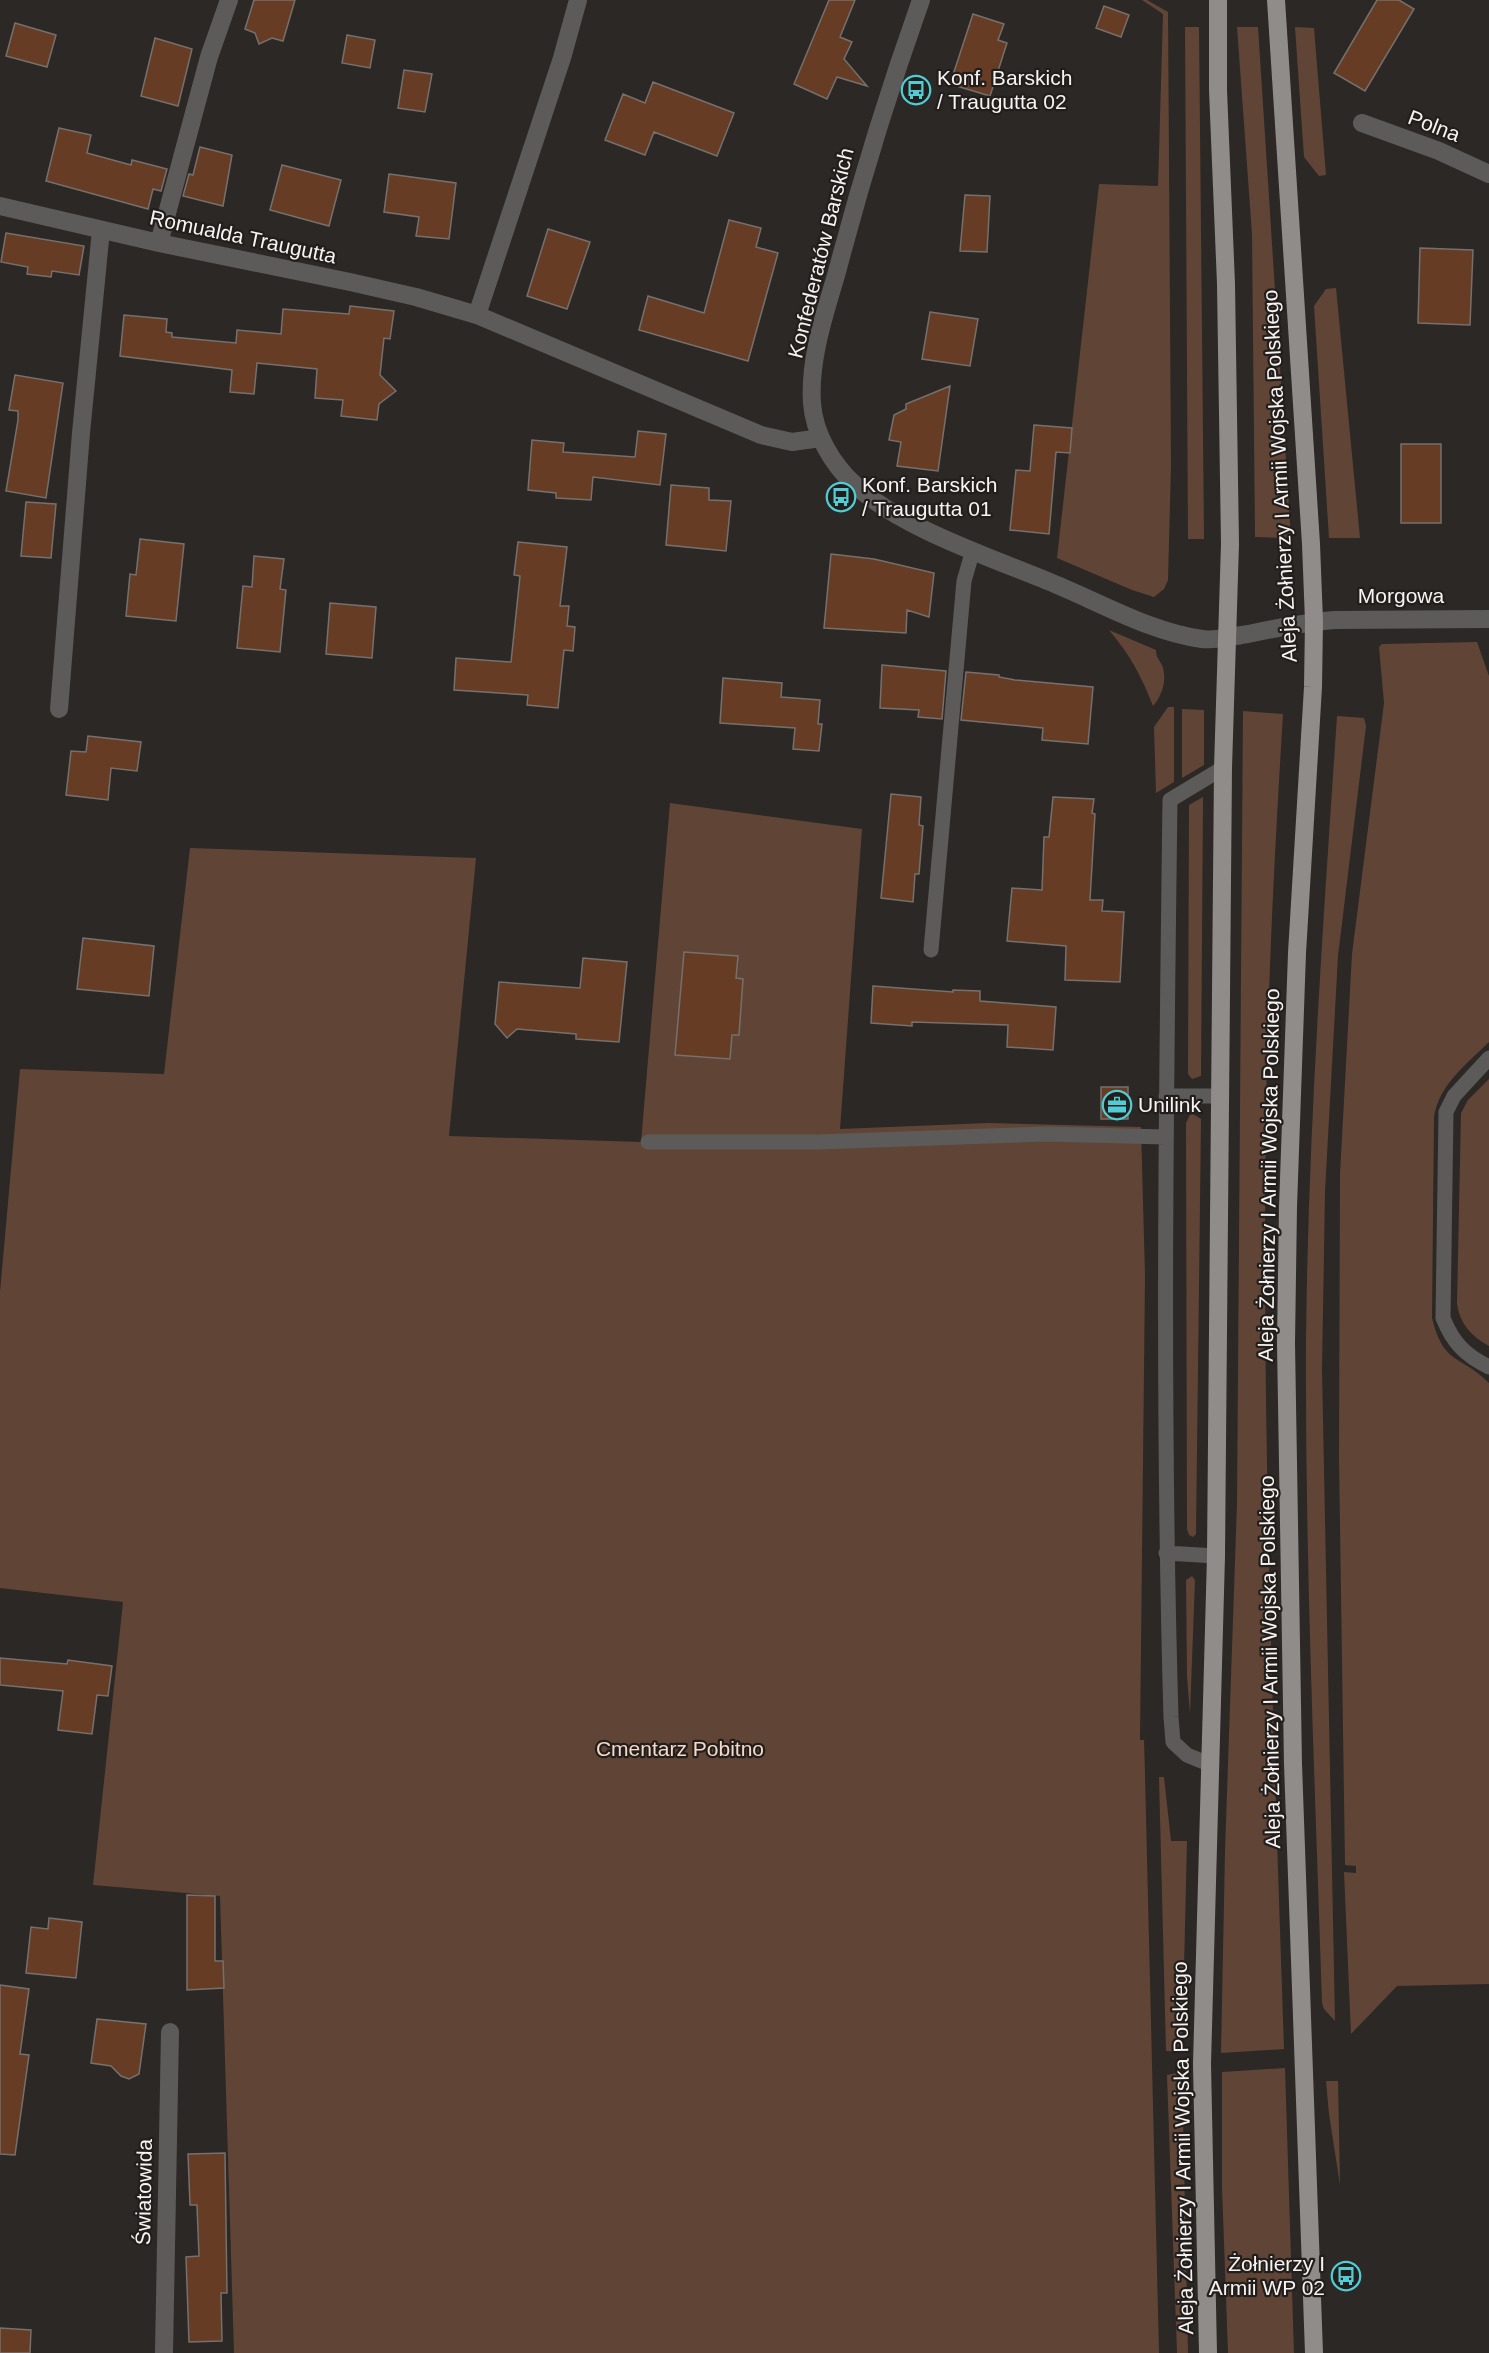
<svg xmlns="http://www.w3.org/2000/svg" width="1489" height="2353" font-family="Helvetica,sans-serif">
<rect width="100%" height="100%" fill="#2c2826"/>
<path fill="#604536" d="M 1142,0 L 1147,0 L 1168,12 L 1171,466 L 1168,580 L 1164,589 L 1154,597 L 1132,590 L 1057,558 L 1099,184 L 1158,186 L 1163,14 Z
M 1185,27 L 1199,27 L 1204,539 L 1188,539 Z
M 1237,27 L 1258,27 L 1291,538 L 1255,537 L 1252,234 Z
M 1295,27 L 1314,28 L 1326,175 L 1319,176 L 1304,157 Z
M 1336,288 L 1360,538 L 1329,538 L 1314,306 L 1326,289 Z
M 1109,630 L 1156,650 C 1156,659 1161,661 1163,668 C 1167,682 1161,697 1153,706 C 1141,675 1130,655 1109,630 Z
M 1477,642 L 1489,676 L 1489,1042 C 1467,1064 1439,1084 1434,1117 L 1432,1318 C 1444,1366 1460,1354 1489,1383 L 1489,1984 L 1397,1986 L 1351,2034 L 1344,1872 L 1356,1873 L 1356,1866 L 1345,1865 L 1339,1457 L 1340,1174 L 1352,954 L 1384,703 L 1379,647 L 1382,644 Z
M 1168,707 L 1174,707 L 1174,782 L 1156,793 L 1154,727 Z
M 1182,709 L 1204,710 L 1204,765 L 1182,778 Z
M 1243,711 L 1283,714 C 1276,828 1270,942 1267,1056 C 1260,1387 1273,1718 1284,2049 L 1221,2053 L 1225,1851 L 1237,1503 Z
M 1337,716 L 1364,718 L 1366,726 L 1338,956 L 1325,1191 L 1322,1370 L 1335,2021 L 1324,2009 L 1322,2003 C 1315,1783 1305,1563 1306,1343 C 1308,1134 1323,925 1337,716 Z
M 1203,797 L 1201,1076 L 1192,1079 L 1188,1074 L 1189,805 Z
M 670,803 L 862,829 L 840,1129 L 989,1123 L 1141,1127 L 1145,1276 L 1140,1740 L 1144,1740 L 1145,1775 L 1159,2353 L 234,2353 L 220,1896 L 93,1885 L 123,1602 L 0,1588 L 0,1292 L 20,1069 L 164,1074 L 190,848 L 476,858 L 449,1136 L 641,1142 Z
M 1489,1079 L 1489,1346 C 1471,1336 1460,1324 1457,1304 L 1461,1113 L 1468,1100 Z
M 1193,1114 L 1201,1119 L 1196,1534 L 1193,1537 L 1189,1535 L 1187,1529 L 1186,1123 L 1190,1115 Z
M 1192,1576 L 1195,1580 L 1190,1714 L 1187,1676 L 1186,1580 Z
M 1159,1777 L 1164,1777 L 1171,1841 L 1187,1841 L 1182,2052 L 1166,2051 Z
M 1285,2068 L 1294,2353 L 1228,2353 L 1222,2187 L 1222,2072 Z
M 1182,2072 L 1188,2353 L 1177,2353 L 1167,2075 Z
M 1326,2081 L 1338,2081 L 1340,2185 L 1329,2114 Z"/>
<path fill="#663d24" stroke="#75706d" stroke-width="1.5" d="M 254,0 L 295,0 L 283,41 L 272,38 L 259,44 L 255,33 L 245,29 Z
M 829,0 L 855,0 L 840,37 L 852,42 L 844,59 L 867,86 L 837,77 L 827,99 L 794,84 Z
M 1377,0 L 1399,0 L 1414,9 L 1365,91 L 1334,73 Z
M 1104,6 L 1129,15 L 1121,37 L 1096,28 Z
M 973,14 L 1004,24 L 998,40 L 1007,43 L 990,96 L 950,84 Z
M 15,23 L 56,35 L 47,67 L 6,56 Z
M 347,35 L 375,40 L 370,68 L 342,63 Z
M 155,38 L 192,49 L 178,106 L 141,96 Z
M 404,70 L 432,74 L 425,112 L 398,108 Z
M 653,82 L 734,113 L 717,156 L 654,132 L 645,155 L 605,140 L 623,94 L 645,103 Z
M 59,128 L 91,135 L 87,153 L 131,165 L 132,160 L 167,169 L 161,191 L 153,189 L 148,209 L 46,181 Z
M 200,147 L 232,155 L 223,206 L 183,196 L 189,174 L 193,175 Z
M 282,165 L 341,180 L 329,226 L 270,210 Z
M 389,174 L 456,183 L 449,239 L 416,236 L 419,217 L 384,212 Z
M 965,195 L 990,196 L 987,252 L 960,251 Z
M 729,220 L 761,228 L 756,247 L 778,253 L 748,361 L 639,330 L 648,296 L 704,313 Z
M 548,229 L 590,242 L 567,309 L 527,296 Z
M 6,233 L 84,246 L 79,275 L 52,271 L 51,277 L 27,274 L 28,267 L 1,262 Z
M 1420,248 L 1473,250 L 1470,325 L 1418,323 Z
M 350,306 L 394,311 L 390,339 L 384,338 L 380,375 L 396,391 L 379,404 L 377,420 L 341,416 L 343,400 L 315,398 L 317,369 L 257,363 L 254,394 L 230,392 L 232,370 L 120,356 L 124,315 L 167,319 L 166,332 L 172,333 L 172,337 L 236,343 L 237,330 L 281,334 L 283,309 L 349,314 Z
M 930,312 L 978,319 L 970,366 L 922,359 Z
M 15,375 L 63,383 L 46,498 L 6,491 L 18,420 L 18,411 L 9,410 Z
M 950,386 L 938,471 L 897,466 L 901,442 L 889,440 L 894,415 L 906,409 L 906,404 Z
M 1034,425 L 1072,428 L 1070,453 L 1056,452 L 1049,534 L 1010,530 L 1016,470 L 1030,471 Z
M 638,431 L 666,434 L 660,485 L 593,477 L 591,500 L 556,498 L 556,493 L 528,490 L 532,440 L 564,443 L 563,452 L 635,457 Z
M 1401,444 L 1441,444 L 1441,523 L 1401,523 Z
M 671,485 L 709,488 L 709,500 L 731,501 L 726,551 L 666,545 Z
M 26,502 L 56,504 L 51,558 L 21,556 Z
M 140,539 L 184,544 L 176,621 L 126,616 L 130,574 L 136,575 Z
M 518,542 L 567,547 L 560,606 L 569,606 L 567,626 L 575,627 L 573,651 L 564,650 L 558,708 L 527,705 L 528,695 L 454,690 L 456,658 L 511,662 L 520,576 L 514,575 Z
M 831,554 L 874,559 L 934,573 L 929,617 L 907,610 L 906,633 L 824,628 Z
M 254,556 L 284,559 L 280,589 L 286,590 L 280,652 L 237,648 L 243,586 L 252,587 Z
M 330,603 L 376,607 L 372,658 L 326,654 Z
M 882,665 L 946,671 L 942,719 L 918,717 L 919,710 L 880,708 Z
M 966,672 L 999,675 L 999,677 L 1015,680 L 1093,687 L 1088,744 L 1042,740 L 1043,728 L 961,720 Z
M 723,678 L 782,683 L 781,697 L 820,700 L 818,724 L 822,724 L 819,751 L 793,749 L 795,728 L 720,723 Z
M 88,736 L 141,742 L 137,771 L 111,768 L 108,800 L 66,795 L 71,751 L 86,752 Z
M 891,794 L 921,797 L 919,825 L 923,826 L 919,874 L 915,874 L 913,902 L 881,898 Z
M 1053,797 L 1094,799 L 1092,813 L 1095,814 L 1090,900 L 1103,900 L 1102,911 L 1124,912 L 1120,982 L 1065,980 L 1066,946 L 1007,941 L 1012,888 L 1042,890 L 1044,837 L 1049,837 Z
M 83,938 L 154,946 L 149,996 L 77,989 Z
M 684,952 L 738,956 L 736,978 L 743,979 L 739,1035 L 732,1035 L 730,1059 L 675,1055 Z
M 583,958 L 627,962 L 619,1042 L 576,1039 L 576,1034 L 517,1029 L 507,1038 L 495,1024 L 499,982 L 580,988 Z
M 873,986 L 953,992 L 953,990 L 980,991 L 980,1001 L 1056,1007 L 1053,1050 L 1007,1047 L 1008,1025 L 912,1022 L 912,1026 L 871,1023 Z
M 1101,1087 L 1128,1087 L 1128,1119 L 1101,1119 Z
M 0,1658 L 67,1664 L 68,1660 L 112,1666 L 108,1696 L 97,1695 L 92,1734 L 58,1730 L 63,1691 L 0,1685 Z
M 187,1895 L 215,1896 L 215,1961 L 223,1961 L 224,1988 L 187,1990 Z
M 49,1918 L 82,1922 L 76,1978 L 26,1973 L 31,1927 L 48,1929 Z
M 0,1985 L 29,1989 L 20,2054 L 29,2055 L 15,2155 L 0,2154 Z
M 97,2019 L 146,2024 L 139,2074 L 129,2079 L 121,2076 L 111,2066 L 91,2063 Z
M 225,2153 L 227,2293 L 221,2293 L 222,2341 L 189,2342 L 186,2257 L 199,2256 L 197,2205 L 190,2205 L 188,2154 Z
M 0,2328 L 31,2330 L 30,2353 L 0,2353 Z"/>
<g fill="none" stroke-linecap="round" stroke-linejoin="round">
<path stroke="#5d5b5a" stroke-width="15" d="M 931,950 L 964,581 L 973,550
M 1489,1058 L 1454,1096 L 1446,1112 L 1443,1318 C 1453,1343 1465,1355 1489,1367
M 1166,1096 L 1221,1096
M 648,1142 L 818,1142 L 1046,1134 L 1166,1137
M 1166,1553 L 1216,1556
M 1209,1764 L 1187,1755 L 1173,1742 L 1171,1717 C 1162,1411 1166,1105 1170,800 L 1223,768"/>
<path stroke="#5d5b5a" stroke-width="18" d="M 921,0 C 889,90 861,180 837,272 C 825,313 809,359 812,403 C 814,433 832,464 854,484 C 901,529 996,559 1057,585 C 1103,604 1151,632 1202,639 C 1217,641 1233,636 1248,634 C 1277,628 1305,622 1335,620 L 1489,619
M 1362,123 L 1439,151 L 1489,174
M 0,206 L 159,243 L 350,282 L 416,297 L 477,315 L 761,435 L 792,442 L 821,438
M 159,243 L 209,57 L 229,0
M 477,315 L 562,58 L 578,0
M 59,709 L 81,433 L 101,230
M 164,2353 L 170,2032"/>
<path stroke="#908c8a" stroke-width="18" d="M 1276,0 L 1311,544 L 1314,621 L 1313,687 L 1297,953 L 1288,1207 L 1286,1343 L 1293,1764 L 1314,2353
M 1208,2353 L 1202,2064 L 1216,1556 L 1223,768 L 1230,544 L 1226,284 L 1218,90 L 1218,0"/>
</g>
<defs>
<g id="bus-ring" transform="scale(1.5)"><circle r="9.5" fill="#221e1c" stroke="#51ccd4" stroke-width="1.5"/><path d="M-5-6H5V4H4V6H2V4H-2V6H-4V4H-5ZM-3.5-4V0h7V-4ZM-3.5 1.2v1.5H-2V1.2ZM2 1.2v1.5H3.5V1.2Z" fill="#51ccd4"/></g>
<g id="office-ring" transform="scale(1.5)"><circle r="9.5" fill="#221e1c" stroke="#51ccd4" stroke-width="1.5"/><path d="M-6-3h4V-5.5h4V-3h4V5H-6ZM-1-4.5V-3h2v-1.5ZM-6 0V1H6V0Z" fill="#51ccd4"/></g>
</defs>
<g fill-rule="evenodd">
<use href="#bus-ring" x="916" y="90"/>
<use href="#bus-ring" x="841" y="497"/>
<use href="#office-ring" x="1117" y="1105"/>
<use href="#bus-ring" x="1346" y="2276"/>
</g>
<g text-anchor="middle" stroke-width="4.5" stroke-linejoin="round" paint-order="stroke">
<g font-size="21" fill="#f6f3f2" stroke="#221e1c" text-anchor="start">
<text x="937" y="85">Konf. Barskich<tspan x="937" dy="24">/ Traugutta 02</tspan></text>
<text x="862" y="492">Konf. Barskich<tspan x="862" dy="24">/ Traugutta 01</tspan></text>
<text x="1138" y="1112">Unilink</text>
<text x="1325" y="2271" text-anchor="end">Żołnierzy I<tspan x="1325" dy="24">Armii WP 02</tspan></text>
</g>
<g font-size="21" fill="#f6f3f2" stroke="#221e1c">
<text transform="translate(1434 126) rotate(21)" y="7">Polna</text>
<text transform="translate(243 237) rotate(12)" y="7">Romualda Traugutta</text>
<text transform="translate(821 253) rotate(-76)" y="7">Konfederatów Barskich</text>
<text transform="translate(1280 476) rotate(-93)" y="7">Aleja Żołnierzy I Armii Wojska Polskiego</text>
<text x="1401" y="603">Morgowa</text>
<text transform="translate(1269 1175) rotate(-89)" y="7">Aleja Żołnierzy I Armii Wojska Polskiego</text>
<text transform="translate(1270 1662) rotate(-91)" y="7">Aleja Żołnierzy I Armii Wojska Polskiego</text>
<text transform="translate(1183 2148) rotate(-91)" y="7">Aleja Żołnierzy I Armii Wojska Polskiego</text>
<text transform="translate(144 2192) rotate(-89)" y="7">Światowida</text>
</g>
<g font-size="21" fill="#f6d9c9" stroke="#221e1c">
<text x="680" y="1756">Cmentarz Pobitno</text>
</g>
</g>
</svg>
